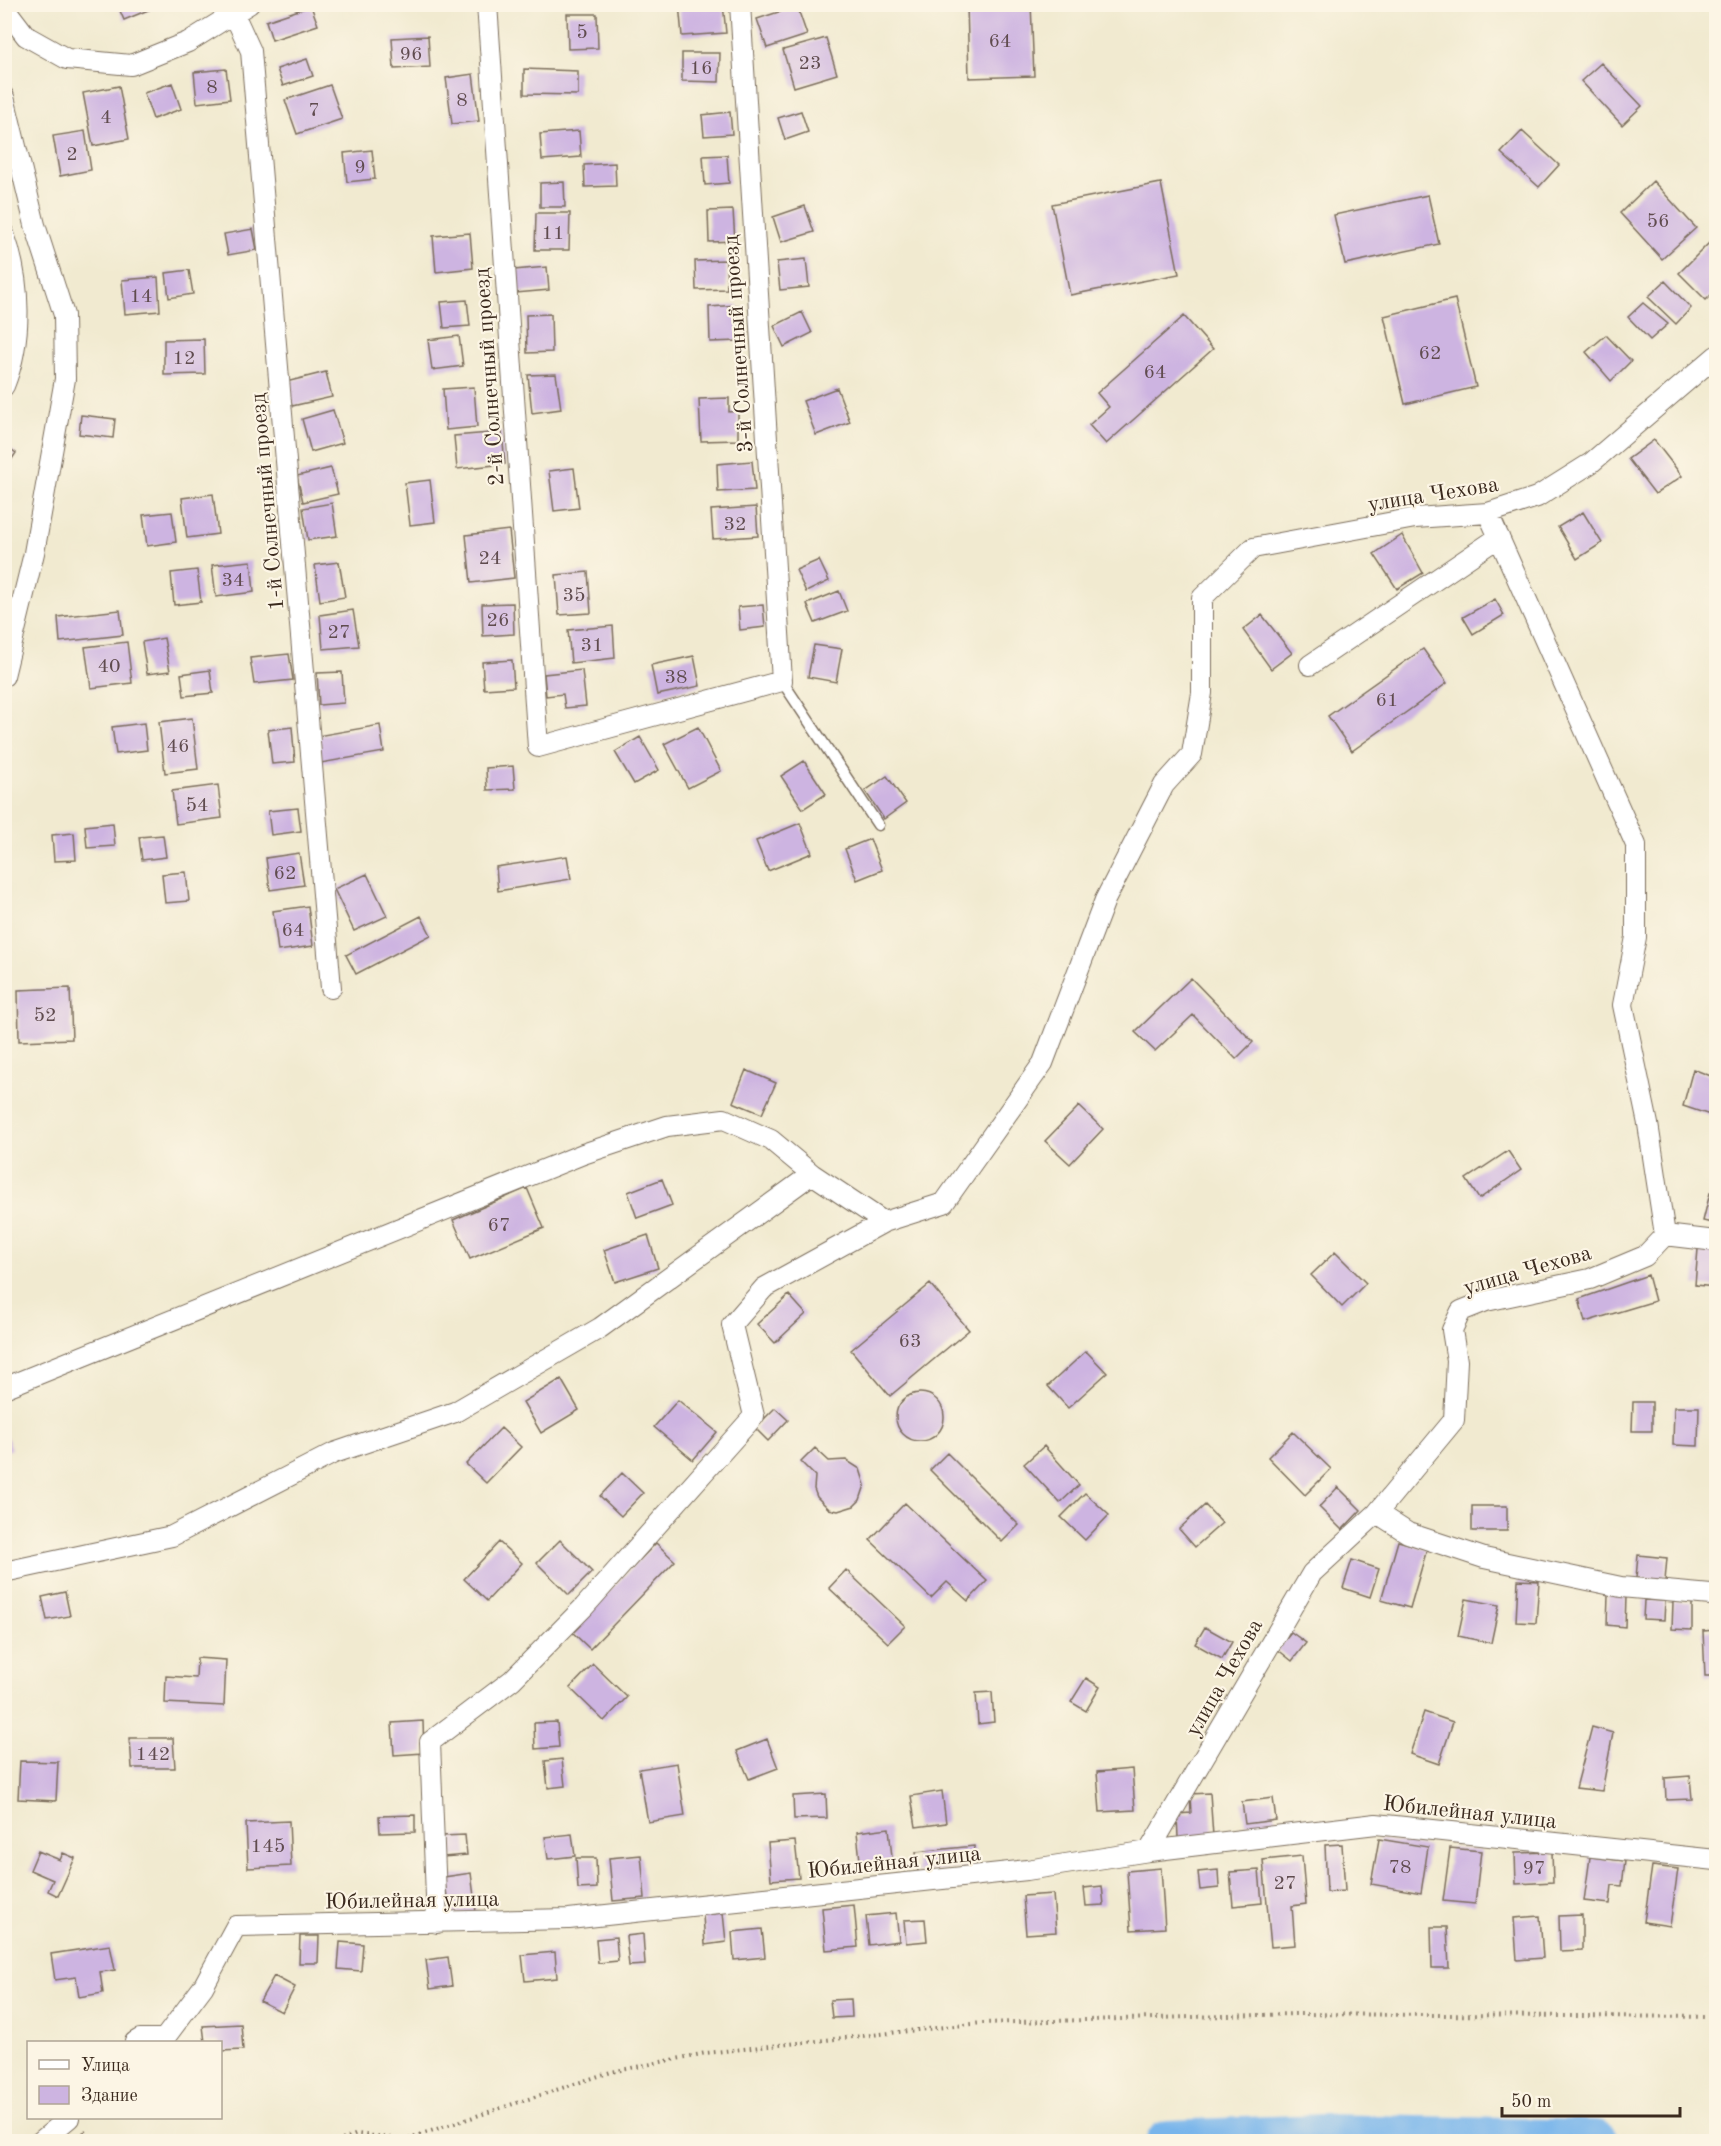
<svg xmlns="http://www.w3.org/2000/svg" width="1721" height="2146" font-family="'Old Standard TT',serif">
<rect width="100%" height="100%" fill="#fcf5e5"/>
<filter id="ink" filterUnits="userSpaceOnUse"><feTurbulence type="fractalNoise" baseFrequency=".0167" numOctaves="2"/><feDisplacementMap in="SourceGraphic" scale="12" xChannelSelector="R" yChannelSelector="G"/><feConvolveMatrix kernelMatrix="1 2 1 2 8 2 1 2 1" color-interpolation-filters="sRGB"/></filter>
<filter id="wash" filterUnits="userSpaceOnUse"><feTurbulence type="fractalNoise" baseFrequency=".008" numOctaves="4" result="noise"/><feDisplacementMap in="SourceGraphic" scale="24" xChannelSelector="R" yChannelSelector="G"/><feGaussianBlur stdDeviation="1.35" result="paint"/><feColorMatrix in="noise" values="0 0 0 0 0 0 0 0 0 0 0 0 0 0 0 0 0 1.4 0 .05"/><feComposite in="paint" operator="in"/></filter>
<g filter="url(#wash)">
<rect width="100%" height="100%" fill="#f1ead0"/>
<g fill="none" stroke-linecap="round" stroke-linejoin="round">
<path stroke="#78b5eb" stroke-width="44" d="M 1168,2142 L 1323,2136 L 1596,2142"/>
</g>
<g id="blocks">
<path fill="#cdb4e1" d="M 117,4 L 151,4 L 153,8 L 124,20 Z
M 679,4 L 723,4 L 726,33 L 682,36 Z
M 967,4 L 1031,4 L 1034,76 L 969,78 Z
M 311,6 L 318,25 L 272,40 L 266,21 Z
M 797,6 L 807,35 L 767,48 L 757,19 Z
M 567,14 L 597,14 L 598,48 L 568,49 Z
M 428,36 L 430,67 L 394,69 L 392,38 Z
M 826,38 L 837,74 L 794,87 L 783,50 Z
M 682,53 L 720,53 L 719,82 L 682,81 Z
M 307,59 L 313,76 L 283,86 L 277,69 Z
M 1601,63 L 1642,106 L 1622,125 L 1581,81 Z
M 226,69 L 230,99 L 197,103 L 194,72 Z
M 524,69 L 578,71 L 578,95 L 524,94 Z
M 473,74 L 479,121 L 452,124 L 446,78 Z
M 172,83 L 181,109 L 153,119 L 144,93 Z
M 330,85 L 342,119 L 297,134 L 285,100 Z
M 119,86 L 129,139 L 93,146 L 83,93 Z
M 801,111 L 808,132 L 785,140 L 778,118 Z
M 730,112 L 732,134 L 704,136 L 702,115 Z
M 85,131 L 91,170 L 60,176 L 53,136 Z
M 579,131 L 581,157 L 542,160 L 540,134 Z
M 1522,131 L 1559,165 L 1539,187 L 1501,153 Z
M 372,150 L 375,179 L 347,182 L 344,153 Z
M 727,155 L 729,183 L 705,185 L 703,156 Z
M 615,163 L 616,186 L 585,187 L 584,165 Z
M 1653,181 L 1696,228 L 1662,259 L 1620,213 Z
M 564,182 L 565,207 L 540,207 L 540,183 Z
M 1161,183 L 1179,274 L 1070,295 L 1052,204 Z
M 1428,195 L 1439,244 L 1345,264 L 1334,215 Z
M 805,206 L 814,232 L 781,242 L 773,217 Z
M 733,210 L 735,241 L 709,242 L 708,211 Z
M 536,213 L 570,213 L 569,250 L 535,250 Z
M 253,229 L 257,250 L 228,255 L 224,234 Z
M 470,233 L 473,268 L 436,272 L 433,236 Z
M 1712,240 L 1716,244 L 1716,290 L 1706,300 L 1679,273 Z
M 806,259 L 809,287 L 780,290 L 777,262 Z
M 726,260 L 727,289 L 696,290 L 695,261 Z
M 547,267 L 549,290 L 516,293 L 514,270 Z
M 189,270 L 193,294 L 169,298 L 166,273 Z
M 158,277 L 160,311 L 125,314 L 122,280 Z
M 1665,281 L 1691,308 L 1676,324 L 1648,297 Z
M 1455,299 L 1476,387 L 1405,404 L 1384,316 Z
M 467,300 L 470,326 L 444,328 L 441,302 Z
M 1643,303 L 1668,324 L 1650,340 L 1628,317 Z
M 738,305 L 739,341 L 710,342 L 709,307 Z
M 802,312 L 812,333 L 784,347 L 774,326 Z
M 551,314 L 552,352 L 527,353 L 526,315 Z
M 1184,316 L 1213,349 L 1106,444 L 1089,425 L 1109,407 L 1097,393 Z
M 1606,335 L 1631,361 L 1611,381 L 1586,352 Z
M 459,336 L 463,366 L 432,370 L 428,340 Z
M 204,339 L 205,374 L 164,375 L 164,340 Z
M 326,372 L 332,397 L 292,406 L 286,382 Z
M 556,374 L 561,409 L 532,413 L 528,375 Z
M 474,387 L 477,427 L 446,430 L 443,389 Z
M 837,388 L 850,422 L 816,435 L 803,401 Z
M 729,398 L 729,412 L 738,411 L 738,440 L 701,441 L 699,399 Z
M 333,410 L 343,443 L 311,452 L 302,419 Z
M 81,415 L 115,419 L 113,438 L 79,434 Z
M 502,432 L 505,464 L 457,469 L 454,436 Z
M 1654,440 L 1682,476 L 1655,494 L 1628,459 Z
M 5,445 L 16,453 L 5,469 Z
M 752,461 L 755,490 L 718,492 L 717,464 Z
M 331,468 L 338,494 L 303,502 L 297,476 Z
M 574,468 L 579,508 L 554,511 L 549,471 Z
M 430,480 L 435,522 L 410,525 L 405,483 Z
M 213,494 L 218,534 L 187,538 L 182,498 Z
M 332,503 L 337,536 L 308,540 L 303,508 Z
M 756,507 L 758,536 L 713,539 L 711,510 Z
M 172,512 L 176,542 L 147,546 L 143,515 Z
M 1583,512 L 1602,543 L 1577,559 L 1558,527 Z
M 509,530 L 514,578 L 471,583 L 466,535 Z
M 1402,535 L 1423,573 L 1397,589 L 1374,554 Z
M 819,560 L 829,581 L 806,592 L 796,570 Z
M 251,561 L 254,592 L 216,597 L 212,565 Z
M 339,562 L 345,597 L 320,601 L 315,565 Z
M 197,570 L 201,602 L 174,605 L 171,573 Z
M 588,572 L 591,613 L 559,615 L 556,575 Z
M 839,591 L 847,611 L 815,623 L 807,604 Z
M 1495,599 L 1504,615 L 1473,634 L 1463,617 Z
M 513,603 L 514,634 L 483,636 L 482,604 Z
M 763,605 L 765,627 L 740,630 L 738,607 Z
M 120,610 L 123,635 L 60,642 L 58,617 Z
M 353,610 L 359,646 L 323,649 L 320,615 Z
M 1262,615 L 1292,653 L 1271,669 L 1243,630 Z
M 613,626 L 615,658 L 571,663 L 568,630 Z
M 164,638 L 170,671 L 147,674 L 142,642 Z
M 127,642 L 132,683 L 91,688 L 85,647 Z
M 814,645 L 842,649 L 836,682 L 808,677 Z
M 1423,649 L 1447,683 L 1352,751 L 1328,716 Z
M 289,654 L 293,680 L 254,684 L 250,658 Z
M 694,656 L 700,686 L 657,695 L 651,665 Z
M 512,660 L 514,687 L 484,689 L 482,662 Z
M 210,670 L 213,693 L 184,696 L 181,674 Z
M 582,670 L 586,706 L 565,708 L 563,694 L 546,696 L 544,674 Z
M 342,672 L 344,703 L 319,705 L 317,673 Z
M 192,718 L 198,769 L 165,773 L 159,722 Z
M 144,723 L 147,750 L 116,754 L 112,727 Z
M 380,725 L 384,752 L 321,763 L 317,736 Z
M 292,727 L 295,762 L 272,764 L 268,730 Z
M 698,727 L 721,771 L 688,788 L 664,744 Z
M 640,737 L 659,770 L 634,784 L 615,752 Z
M 804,761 L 826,794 L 803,809 L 781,776 Z
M 513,766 L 515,789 L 487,790 L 486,768 Z
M 887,776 L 906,803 L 884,819 L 865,791 Z
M 218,785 L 222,818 L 176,824 L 172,791 Z
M 298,808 L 301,831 L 271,835 L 268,811 Z
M 113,823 L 115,846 L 87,848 L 85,826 Z
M 800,823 L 812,853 L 768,871 L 756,841 Z
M 74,833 L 76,860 L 54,861 L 52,835 Z
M 163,835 L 166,857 L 142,860 L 139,837 Z
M 870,839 L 882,870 L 857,880 L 845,849 Z
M 299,853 L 304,885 L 270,890 L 266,858 Z
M 567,856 L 571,879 L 498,891 L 496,867 Z
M 186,872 L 189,901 L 165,903 L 162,874 Z
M 367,874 L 387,916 L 354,931 L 334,889 Z
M 308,906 L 313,946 L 278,951 L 273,911 Z
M 421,916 L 431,935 L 356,974 L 346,955 Z
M 1191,978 L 1253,1042 L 1236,1059 L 1193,1015 L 1155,1051 L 1135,1032 Z
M 70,988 L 72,1039 L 19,1041 L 18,990 Z
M 1693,1069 L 1716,1078 L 1716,1117 L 1683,1106 Z
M 746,1070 L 776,1083 L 762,1114 L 733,1102 Z
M 1079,1106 L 1103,1129 L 1070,1164 L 1045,1141 Z
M 1508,1151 L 1521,1170 L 1479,1199 L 1466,1179 Z
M 662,1179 L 672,1205 L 637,1218 L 628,1192 Z
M 527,1188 L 544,1228 L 470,1259 L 453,1220 Z
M 1710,1193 L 1716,1195 L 1716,1224 L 1703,1221 Z
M 648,1235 L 658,1268 L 615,1282 L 604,1250 Z
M 1698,1249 L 1716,1250 L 1716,1287 L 1695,1285 Z
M 1335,1252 L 1366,1283 L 1342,1307 L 1311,1275 Z
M 1648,1275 L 1655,1301 L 1585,1322 L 1579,1299 Z
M 930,1284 L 969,1330 L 890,1396 L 851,1350 Z
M 789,1295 L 806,1314 L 775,1343 L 757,1324 Z
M 1086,1351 L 1107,1373 L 1068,1408 L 1048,1386 Z
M 561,1379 L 579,1410 L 541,1433 L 523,1402 Z
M896 1417a24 24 0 1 1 48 0a24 24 0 1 1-48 0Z
M 678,1400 L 717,1432 L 693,1460 L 654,1427 Z
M 1633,1402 L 1652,1402 L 1652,1431 L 1632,1431 Z
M 1674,1407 L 1699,1407 L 1698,1446 L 1673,1445 Z
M 775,1408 L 788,1420 L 768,1441 L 755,1428 Z
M 501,1428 L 521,1447 L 486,1483 L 466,1464 Z
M 4,1431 L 12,1449 L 4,1452 Z
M 1293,1432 L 1331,1469 L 1305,1495 L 1268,1457 Z
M 1044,1446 L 1079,1485 L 1060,1503 L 1024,1464 Z
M 815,1448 L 829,1461 L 846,1460 L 860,1469 L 865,1485 L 860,1500 L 854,1506 L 838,1511 L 829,1509 L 817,1497 L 814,1489 L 815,1476 L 801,1462 Z
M 947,1453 L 1019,1525 L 1002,1542 L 930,1470 Z
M 622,1473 L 643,1493 L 621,1516 L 600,1496 Z
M 1338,1487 L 1361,1510 L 1342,1530 L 1319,1507 Z
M 1085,1493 L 1109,1515 L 1085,1540 L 1061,1517 Z
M 905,1503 L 987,1581 L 968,1601 L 947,1582 L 931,1598 L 870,1540 Z
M 1205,1505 L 1222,1523 L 1195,1547 L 1179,1529 Z
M 1472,1506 L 1507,1506 L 1507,1531 L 1472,1531 Z
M 560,1540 L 592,1572 L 569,1595 L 537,1563 Z
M 1398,1541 L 1427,1549 L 1410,1608 L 1381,1600 Z
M 499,1542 L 522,1563 L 487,1601 L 464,1579 Z
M 656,1543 L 675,1561 L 590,1649 L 571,1631 Z
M 1638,1555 L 1667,1558 L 1665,1581 L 1636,1578 Z
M 1352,1560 L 1379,1569 L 1370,1597 L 1343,1588 Z
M 846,1570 L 905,1626 L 888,1643 L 829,1588 Z
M 1518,1580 L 1539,1581 L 1536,1623 L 1516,1622 Z
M 65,1592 L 70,1616 L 47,1620 L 42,1597 Z
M 1608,1595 L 1626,1596 L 1625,1627 L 1607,1625 Z
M 1466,1599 L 1499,1605 L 1491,1643 L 1458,1636 Z
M 1644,1600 L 1665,1601 L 1664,1620 L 1643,1619 Z
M 1673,1602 L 1692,1602 L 1692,1630 L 1672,1629 Z
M 1205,1627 L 1232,1642 L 1222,1659 L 1195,1644 Z
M 1716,1630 L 1716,1676 L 1705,1676 L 1703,1631 Z
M 1291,1632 L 1306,1643 L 1292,1661 L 1277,1649 Z
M 197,1658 L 226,1660 L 224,1706 L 165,1703 L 166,1676 L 196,1678 Z
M 593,1664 L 627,1697 L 604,1721 L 570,1688 Z
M 1086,1678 L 1100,1687 L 1086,1711 L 1071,1702 Z
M 992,1692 L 994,1722 L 978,1724 L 976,1693 Z
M 1424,1712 L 1453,1722 L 1439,1764 L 1410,1754 Z
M 423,1721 L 424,1753 L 394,1755 L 392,1723 Z
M 557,1722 L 559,1747 L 535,1749 L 534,1723 Z
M 1592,1727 L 1613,1733 L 1602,1791 L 1576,1788 Z
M 130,1738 L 173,1738 L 175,1768 L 132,1768 Z
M 767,1739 L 778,1768 L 749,1779 L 737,1751 Z
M 562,1759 L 565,1786 L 548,1788 L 545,1761 Z
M 20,1761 L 58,1762 L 56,1801 L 18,1799 Z
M 677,1763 L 685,1816 L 648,1822 L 639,1769 Z
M 1132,1769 L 1135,1810 L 1100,1812 L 1097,1772 Z
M 1690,1776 L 1692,1799 L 1666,1800 L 1665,1778 Z
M 942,1791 L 946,1823 L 916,1827 L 911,1796 Z
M 1210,1793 L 1213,1836 L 1178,1838 L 1177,1814 L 1191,1813 L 1190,1794 Z
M 826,1794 L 827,1818 L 794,1819 L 793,1796 Z
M 1273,1798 L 1276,1820 L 1245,1824 L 1242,1802 Z
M 415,1815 L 415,1832 L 380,1833 L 379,1816 Z
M 289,1821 L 291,1866 L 248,1868 L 246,1823 Z
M 889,1828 L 893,1867 L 861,1870 L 857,1832 Z
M 572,1834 L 575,1856 L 548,1859 L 545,1837 Z
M 465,1835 L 467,1855 L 443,1857 L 442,1836 Z
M 1379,1839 L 1428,1847 L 1421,1893 L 1371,1884 Z
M 795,1841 L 799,1878 L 771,1880 L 768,1843 Z
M 1342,1844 L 1345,1891 L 1327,1892 L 1325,1845 Z
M 974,1846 L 976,1866 L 918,1872 L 916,1852 Z
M 1450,1848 L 1481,1851 L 1475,1904 L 1443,1901 Z
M 38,1851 L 60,1860 L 63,1853 L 75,1858 L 58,1896 L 48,1891 L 53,1880 L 30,1870 Z
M 1552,1852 L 1553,1882 L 1516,1884 L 1515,1853 Z
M 641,1855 L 645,1898 L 613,1901 L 609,1858 Z
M 1302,1856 L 1306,1904 L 1292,1906 L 1295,1945 L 1271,1947 L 1263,1860 Z
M 1590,1857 L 1625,1861 L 1622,1886 L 1612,1885 L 1610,1904 L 1584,1901 Z
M 576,1858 L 596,1858 L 597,1888 L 578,1889 Z
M 1652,1866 L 1678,1869 L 1670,1926 L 1644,1922 Z
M 1161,1868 L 1165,1928 L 1131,1930 L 1127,1871 Z
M 1218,1870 L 1219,1888 L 1200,1890 L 1198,1872 Z
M 1259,1870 L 1262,1903 L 1233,1906 L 1230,1872 Z
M 471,1873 L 476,1912 L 450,1915 L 444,1877 Z
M 1102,1886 L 1104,1905 L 1086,1906 L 1084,1888 Z
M 1053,1894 L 1056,1932 L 1026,1934 L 1023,1896 Z
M 854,1905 L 858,1947 L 826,1950 L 822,1908 Z
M 723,1913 L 726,1942 L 705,1945 L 703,1915 Z
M 896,1913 L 899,1941 L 869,1945 L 866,1916 Z
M 1582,1915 L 1582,1950 L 1560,1951 L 1559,1916 Z
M 1540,1916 L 1543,1958 L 1517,1960 L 1514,1918 Z
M 925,1919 L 927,1941 L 906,1943 L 904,1920 Z
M 1431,1927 L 1447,1927 L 1449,1968 L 1432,1968 Z
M 762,1929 L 765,1957 L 734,1960 L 732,1932 Z
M 643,1934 L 645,1965 L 629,1966 L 626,1936 Z
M 300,1936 L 319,1936 L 318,1963 L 299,1963 Z
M 616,1937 L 618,1961 L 598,1963 L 596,1939 Z
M 340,1942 L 363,1944 L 361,1971 L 338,1969 Z
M 110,1945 L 115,1970 L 100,1972 L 103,1993 L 79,1997 L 76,1977 L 55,1980 L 51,1954 Z
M 555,1952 L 557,1978 L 525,1981 L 522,1955 Z
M 448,1957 L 452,1986 L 430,1989 L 426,1960 Z
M 274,1976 L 295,1987 L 282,2012 L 260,2001 Z
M 851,1999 L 852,2017 L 832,2018 L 830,2000 Z
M 241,2024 L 243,2050 L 220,2051 L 220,2042 L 205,2042 L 203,2026 Z"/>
</g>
</g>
<g filter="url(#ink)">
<use href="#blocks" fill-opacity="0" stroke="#7b6d5c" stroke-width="1.5"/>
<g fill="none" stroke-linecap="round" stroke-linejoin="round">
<g stroke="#7b6d5c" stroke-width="13">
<path id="lane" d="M 782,681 L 878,825"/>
</g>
<g stroke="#7b6d5c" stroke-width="22">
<path id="street" d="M 487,4 L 538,747 L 782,681 L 740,4
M 4,7 L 26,36 L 67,59 L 131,65 L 188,42 L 249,4
M 234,14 L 251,51 L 331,988
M 4,97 L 35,225 L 64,315 L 65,379 L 34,553 L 4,676
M 4,234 C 21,281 23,339 4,386
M 1488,513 L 1636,845 L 1636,937 L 1623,1005 L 1648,1124 L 1665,1235
M 1310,665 L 1499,537
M 4,1388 L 583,1154 L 667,1126 L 724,1119 L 771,1140 L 812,1174
M 1377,1513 L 1408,1533 L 1484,1558 L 1621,1587 L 1711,1595
M 4,1572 L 172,1536 L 334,1453 L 455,1412 L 600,1328 L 812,1174 L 884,1222
M 1149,1851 L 1312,1573 L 1377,1513 L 1454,1420 L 1457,1361 L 1452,1330 L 1461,1311 L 1486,1301 L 1590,1279 L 1645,1256 L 1665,1235 L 1716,1241
M 437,1923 L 430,1742 L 512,1680 L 584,1607 L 754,1416 L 732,1325 L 764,1288 L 884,1222 L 944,1203 L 1043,1063 L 1105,900 L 1164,785 L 1192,754 L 1202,693 L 1202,598 L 1253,548 L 1415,518 L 1488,513 L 1537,497 L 1591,463 L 1716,356
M 135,2042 L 140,2039 L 164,2039 L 203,1987 L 236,1926 L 569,1919 L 1027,1870 L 1149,1851 L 1376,1824 L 1716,1860
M 40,2142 L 69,2118"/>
</g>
<path stroke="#7b6d5c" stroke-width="4" stroke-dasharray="1.5 4.5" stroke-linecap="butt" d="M 84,2131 L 88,2142
M 337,2142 L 357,2134 L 401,2139
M 397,2142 L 611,2072 L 706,2053 L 982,2023 L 1295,2014 L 1716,2017"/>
<use href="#lane" stroke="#fff" stroke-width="10"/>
<use href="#street" stroke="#fff" stroke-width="20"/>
</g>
</g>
<g text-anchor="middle" stroke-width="4.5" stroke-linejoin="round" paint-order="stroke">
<g font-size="20" fill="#604c4f">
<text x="582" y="38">5</text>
<text x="1000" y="47">64</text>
<text x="411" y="60">96</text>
<text x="810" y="69">23</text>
<text x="701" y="74">16</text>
<text x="212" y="93">8</text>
<text x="462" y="106">8</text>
<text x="314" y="116">7</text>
<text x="106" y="123">4</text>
<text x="72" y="160">2</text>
<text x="360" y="173">9</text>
<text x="1658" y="227">56</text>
<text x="553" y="239">11</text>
<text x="141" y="302">14</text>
<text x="1430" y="359">62</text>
<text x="184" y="364">12</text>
<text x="1155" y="378">64</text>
<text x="735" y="530">32</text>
<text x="490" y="564">24</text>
<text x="233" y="586">34</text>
<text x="574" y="601">35</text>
<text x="498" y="626">26</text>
<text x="339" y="638">27</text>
<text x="592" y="651">31</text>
<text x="109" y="672">40</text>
<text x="676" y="683">38</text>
<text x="1387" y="706">61</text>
<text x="178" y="752">46</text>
<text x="197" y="811">54</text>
<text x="285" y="879">62</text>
<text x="293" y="936">64</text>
<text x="45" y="1021">52</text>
<text x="499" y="1231">67</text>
<text x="910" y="1347">63</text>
<text x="153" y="1760">142</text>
<text x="268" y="1852">145</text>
<text x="1400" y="1873">78</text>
<text x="1534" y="1874">97</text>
<text x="1285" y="1889">27</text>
</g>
<g font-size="22" fill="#3b2a1e" stroke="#fcf5e5">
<text transform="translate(737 344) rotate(-94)" y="8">3-й Солнечный проезд</text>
<text transform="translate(488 377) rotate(-94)" y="8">2-й Солнечный проезд</text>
<text transform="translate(1433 493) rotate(-9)" y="8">улица Чехова</text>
<text transform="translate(266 502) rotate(-95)" y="8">1-й Солнечный проезд</text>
<text transform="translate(1527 1269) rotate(-16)" y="8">улица Чехова</text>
<text transform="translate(1223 1677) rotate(-60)" y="8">улица Чехова</text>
<text transform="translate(1470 1811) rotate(6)" y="8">Юбилейная улица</text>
<text transform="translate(894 1861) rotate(-6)" y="8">Юбилейная улица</text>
<text transform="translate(412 1899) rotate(-1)" y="8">Юбилейная улица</text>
</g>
</g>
<rect width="1721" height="2146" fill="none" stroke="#fcf5e5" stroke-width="24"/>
<rect x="27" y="2041" width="195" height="78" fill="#fcf5e5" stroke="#afa495" stroke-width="1.5"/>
<rect x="39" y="2060" width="30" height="9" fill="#ffffff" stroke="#afa495" stroke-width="1.5"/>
<text x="81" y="2071" font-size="18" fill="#3b2a1e">Улица</text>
<rect x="39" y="2086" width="30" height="18" fill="#cdb4e1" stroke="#afa495" stroke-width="1.5"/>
<text x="81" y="2101" font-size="18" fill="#3b2a1e">Здание</text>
<path d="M1502 2107v9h178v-9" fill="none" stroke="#3b2a1e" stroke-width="3"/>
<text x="1511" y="2107" font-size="18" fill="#3b2a1e" stroke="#fcf5e5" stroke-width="4.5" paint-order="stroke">50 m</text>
</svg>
